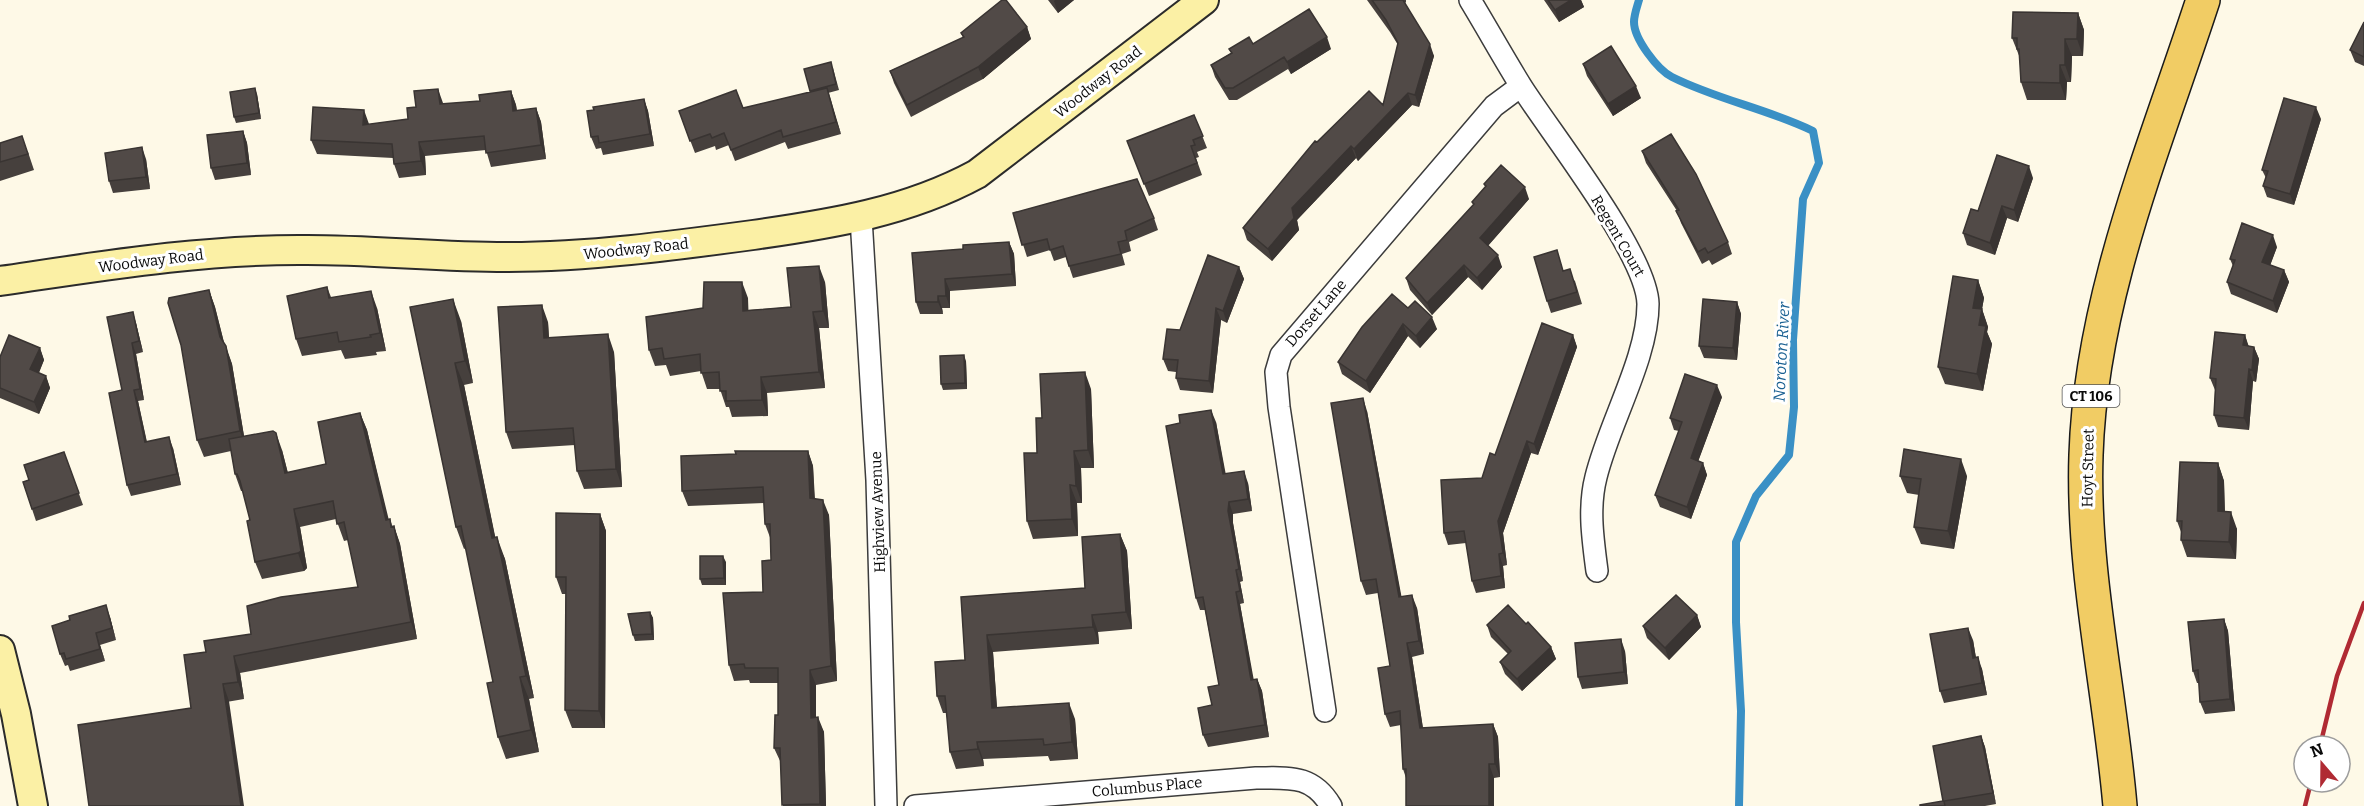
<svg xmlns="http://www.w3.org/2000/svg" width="2364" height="806" font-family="Bitter,serif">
<rect width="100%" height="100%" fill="#fef9e7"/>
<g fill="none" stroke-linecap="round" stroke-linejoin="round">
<path stroke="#3a90c5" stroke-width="8" d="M 1639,0 C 1637,7 1634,15 1634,22 C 1634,39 1658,70 1672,77 C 1718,100 1768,109 1813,131 L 1819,163 L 1803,199 L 1793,340 L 1794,407 L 1789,455 L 1756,496 L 1736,542 L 1736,622 L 1741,711 L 1739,806"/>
<g stroke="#3c3c3c" stroke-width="24">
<path id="street" d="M 1470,0 C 1487,28 1503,57 1521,86 C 1550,132 1647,254 1648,304 C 1648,358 1609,423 1596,477 C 1588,508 1593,540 1597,571
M 861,218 L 877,480 L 886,806
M 1325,711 L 1279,407 L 1276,372 L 1281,355 L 1494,106 L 1521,86
M 915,806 L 1256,778 C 1289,778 1312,774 1331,806"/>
</g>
<g stroke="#2b2b2b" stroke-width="32">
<path id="secondary" d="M 0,281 C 102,266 204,249 307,250 C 373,250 439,257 506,257 C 589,257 671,246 753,235 C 831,224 907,212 977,174 L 1204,0
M 0,650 L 16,714 L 33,806"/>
</g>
<g stroke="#1a1a1a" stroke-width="36">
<path id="primary" d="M 2120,806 C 2110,689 2082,572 2086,455 C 2091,297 2155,147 2203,0"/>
</g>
<use href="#street" stroke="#fff" stroke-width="21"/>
<use href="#secondary" stroke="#fbf0a5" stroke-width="28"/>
<use href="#primary" stroke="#f1cc64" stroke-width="33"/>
<path stroke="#b02a33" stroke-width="4.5" d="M 2320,746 L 2337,676 L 2364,603
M 2305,806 L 2311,782"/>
</g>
<path fill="#46403d" d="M 1048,0 L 1074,0 L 1058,13 Z
M 1367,0 L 1406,0 L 1406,2 L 1405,3 L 1434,56 L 1419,107 L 1412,105 L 1358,161 L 1356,158 L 1297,220 L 1299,230 L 1272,261 L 1247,240 L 1243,228 L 1317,142 L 1383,105 L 1398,45 L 1390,32 Z
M 1544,0 L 1581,0 L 1584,7 L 1559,22 Z
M 2078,13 L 2084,30 L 2083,56 L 2072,56 L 2071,82 L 2067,82 L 2066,100 L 2027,100 L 2021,82 L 2020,58 L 2012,38 Z
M 2364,22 L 2364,66 L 2355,62 L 2350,50 Z
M 1027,27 L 1031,39 L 983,79 L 911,117 L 894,83 L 890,71 L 963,38 L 961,33 Z
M 1253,44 L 1331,49 L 1291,74 L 1288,69 L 1237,100 L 1229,100 L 1215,77 L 1211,65 L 1231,53 L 1229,49 Z
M 1583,64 L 1641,98 L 1613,116 L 1587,76 Z
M 833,68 L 839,90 L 828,93 L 841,134 L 788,149 L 785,142 L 735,161 L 729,145 L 716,150 L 715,146 L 695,153 L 679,111 L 743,108 L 811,92 L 804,69 Z
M 511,91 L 516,105 L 517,111 L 536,108 L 541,122 L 546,159 L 491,167 L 486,150 L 425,156 L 426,175 L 399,178 L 394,164 L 393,158 L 317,154 L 311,140 L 408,119 L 443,104 L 480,101 Z
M 257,94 L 261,119 L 236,123 L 234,117 Z
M 644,99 L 648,111 L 654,146 L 603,155 L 601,148 L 596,149 L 591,137 Z
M 1194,115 L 1207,148 L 1197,152 L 1199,157 L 1196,158 L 1202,175 L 1149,196 L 1127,141 Z
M 2321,119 L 2294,205 L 2267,197 L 2263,186 L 2266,178 L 2262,170 Z
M 243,131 L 247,143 L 251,175 L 215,180 L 211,168 Z
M 0,143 L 28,152 L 34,170 L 0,181 Z
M 1642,151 L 1728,242 L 1732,254 L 1712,265 L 1709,260 L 1702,264 L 1681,223 L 1677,211 L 1646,163 Z
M 146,159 L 150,189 L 113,193 L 109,181 Z
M 2033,178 L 2018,222 L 2007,218 L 1995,255 L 1967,245 L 1963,233 L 1978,211 Z
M 1484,184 L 1529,199 L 1488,246 L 1502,267 L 1482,290 L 1468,277 L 1432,315 L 1410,290 L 1406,278 L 1473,205 L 1472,202 L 1485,187 Z
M 1013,213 L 1154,218 L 1158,230 L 1129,242 L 1131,251 L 1122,254 L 1125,265 L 1073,278 L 1066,257 L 1054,261 L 1050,250 L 1027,257 Z
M 1009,242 L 1014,254 L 1016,286 L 950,291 L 950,308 L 942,308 L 943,314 L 920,314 L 916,302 L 963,249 Z
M 2277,247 L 2270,265 L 2284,270 L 2289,282 L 2277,313 L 2231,294 L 2227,282 L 2233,266 L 2230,259 Z
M 1557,250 L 1563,271 L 1575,281 L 1582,304 L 1551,313 L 1547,301 Z
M 1239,267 L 1244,279 L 1227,323 L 1221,320 L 1213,393 L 1180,390 L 1176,378 L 1176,372 L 1168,371 L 1163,359 Z
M 1978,280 L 1984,298 L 1982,309 L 1988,327 L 1987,332 L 1992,344 L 1983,391 L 1945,384 L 1938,367 Z
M 825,282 L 829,328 L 819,328 L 825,388 L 767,393 L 768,416 L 732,417 L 729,407 L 726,407 L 720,389 L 707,389 L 701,371 L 670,376 L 666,365 L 655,366 L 649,350 L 703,308 L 748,298 L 748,310 L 791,307 Z
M 327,287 L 331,297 L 377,308 L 386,351 L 376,352 L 377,355 L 345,359 L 341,350 L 302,356 L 296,339 Z
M 209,290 L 215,307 L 224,343 L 232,364 L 244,436 L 282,450 L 288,473 L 326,464 L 360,413 L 367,430 L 388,520 L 393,527 L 394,526 L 400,544 L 417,639 L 240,673 L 244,699 L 191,708 L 206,652 L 251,634 L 358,587 L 348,540 L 344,541 L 336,519 L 300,527 L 307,568 L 304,571 L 262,579 L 255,562 L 250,520 L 243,491 L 241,491 L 235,474 L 231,451 L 204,457 L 197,440 Z
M 1737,302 L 1741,314 L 1737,360 L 1704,358 L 1699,346 Z
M 410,307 L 461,321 L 473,383 L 464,385 L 495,537 L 505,559 L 534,698 L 529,699 L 539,752 L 506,759 L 498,737 L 493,682 L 466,548 L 464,549 L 456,527 Z
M 1408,308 L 1437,329 L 1420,348 L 1408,336 L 1370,393 L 1342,374 L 1338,362 Z
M 548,322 L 549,338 L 614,352 L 622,487 L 584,489 L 577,471 L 575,445 L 512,449 L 506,432 Z
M 136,323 L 143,352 L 136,354 L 144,400 L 138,401 L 147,442 L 173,448 L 181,485 L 131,496 L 127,485 L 122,390 Z
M 1573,335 L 1577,347 L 1538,455 L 1531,453 L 1503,533 L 1507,565 L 1503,566 L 1505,588 L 1476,593 L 1472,581 L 1466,543 L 1448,545 L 1444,533 L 1482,478 L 1495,455 Z
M 2245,335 L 2248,346 L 2254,347 L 2259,359 L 2256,382 L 2253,381 L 2249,430 L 2218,427 L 2214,415 L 2215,390 L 2210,378 Z
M 40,348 L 44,360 L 39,373 L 46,376 L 50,388 L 39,414 L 0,398 L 0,357 Z
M 966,361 L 967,389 L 943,390 L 941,384 Z
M 1091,389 L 1094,468 L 1081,468 L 1082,503 L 1077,503 L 1078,536 L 1033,539 L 1027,521 L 1042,418 Z
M 1722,397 L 1698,461 L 1703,463 L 1707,475 L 1691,519 L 1660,507 L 1655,495 L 1679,431 L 1674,430 L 1670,418 Z
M 1367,411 L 1401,597 L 1417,608 L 1424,654 L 1412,657 L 1423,728 L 1493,724 L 1498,737 L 1500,777 L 1494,778 L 1494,806 L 1406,806 L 1406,778 L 1403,769 L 1401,725 L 1390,727 L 1385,714 L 1390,666 L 1378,593 L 1366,595 L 1361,581 Z
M 1216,422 L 1225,474 L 1248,483 L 1252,511 L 1233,514 L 1233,523 L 1243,581 L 1240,582 L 1244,603 L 1240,604 L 1253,680 L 1257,679 L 1262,691 L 1269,737 L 1208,747 L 1203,735 L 1212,705 L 1219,685 L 1205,610 L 1200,610 L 1196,598 Z
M 808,451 L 813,466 L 815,499 L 829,515 L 837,681 L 816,685 L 816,717 L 824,732 L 826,806 L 783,806 L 781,763 L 774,748 L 778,715 L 778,683 L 750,683 L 749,680 L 734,681 L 729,665 L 763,592 L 771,560 L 771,540 L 765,524 L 764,503 L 688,506 L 682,491 Z
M 64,452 L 83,505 L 36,521 L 23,482 L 29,480 Z
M 2218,463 L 2224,481 L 2225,511 L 2237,529 L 2236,559 L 2187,557 L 2181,540 L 2181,532 L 2177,521 Z
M 1900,476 L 1967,476 L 1954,549 L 1921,544 L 1914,527 L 1919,495 L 1907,493 Z
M 600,514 L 606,531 L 605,728 L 572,728 L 565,710 L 566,594 L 562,594 L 556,577 Z
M 1120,534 L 1127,551 L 1132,629 L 1098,632 L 1099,644 L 993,652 L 997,707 L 1075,719 L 1078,759 L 1050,761 L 1048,756 L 983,759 L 984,766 L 956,769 L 950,752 L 947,713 L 943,713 L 937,696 L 965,660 L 961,597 L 1085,588 Z
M 726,562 L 726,585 L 702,585 L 700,579 Z
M 650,612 L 653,618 L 654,640 L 635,641 L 633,635 Z
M 1697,615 L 1701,627 L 1669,660 L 1647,638 L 1643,626 Z
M 110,617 L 116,640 L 100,645 L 105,661 L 70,671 L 68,665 L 65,666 L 60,654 Z
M 2224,619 L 2228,631 L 2235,711 L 2205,714 L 2200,702 L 2199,683 L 2197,683 L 2193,671 Z
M 1526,624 L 1551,647 L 1556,659 L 1522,691 L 1505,674 L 1500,662 L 1508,654 L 1491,637 L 1487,625 Z
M 1973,640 L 1976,658 L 1982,669 L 1987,695 L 1944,703 L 1940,691 Z
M 1625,651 L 1628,684 L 1582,689 L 1578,677 Z
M 1981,736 L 1985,747 L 1996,804 L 1985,806 L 1920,806 L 1943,801 Z"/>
<path fill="#393432" d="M 1055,0 L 1074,0 L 1058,13 L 1054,1 Z
M 1571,0 L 1581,0 L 1584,7 L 1559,22 L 1555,10 Z
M 2078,13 L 2084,30 L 2083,56 L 2077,39 Z
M 1027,27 L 1031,39 L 983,79 L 978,67 Z
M 1327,37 L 1331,49 L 1291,74 L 1287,62 Z
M 2065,39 L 2072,56 L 2071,82 L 2065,65 Z
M 1430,44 L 1434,56 L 1419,107 L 1415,95 Z
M 2060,65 L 2067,82 L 2066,100 L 2060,83 Z
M 1636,86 L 1641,98 L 1613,116 L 1608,104 Z
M 255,88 L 257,94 L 261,119 L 259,113 Z
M 827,88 L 831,100 L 841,134 L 836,122 Z
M 438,89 L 443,103 L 445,118 L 440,104 Z
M 511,91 L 516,105 L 519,125 L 513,111 Z
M 1408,93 L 1412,105 L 1358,161 L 1354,149 Z
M 644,99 L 648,111 L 654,146 L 650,134 Z
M 2316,107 L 2321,119 L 2294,205 L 2290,194 Z
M 536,108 L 541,122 L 546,159 L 541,145 Z
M 364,110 L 369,124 L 363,125 Z
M 243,131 L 247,143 L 251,175 L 247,163 Z
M 419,142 L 425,156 L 426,175 L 421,161 Z
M 1351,146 L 1356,158 L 1297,220 L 1299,230 L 1272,261 L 1268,249 L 1292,208 Z
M 142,147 L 146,159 L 150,189 L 146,177 Z
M 2029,166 L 2033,178 L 2018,222 L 2014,210 Z
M 1525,187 L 1529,199 L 1484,250 L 1480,238 Z
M 2002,206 L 2007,218 L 1995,255 L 1990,243 Z
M 2273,235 L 2277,247 L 2267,274 L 2262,262 Z
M 1009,242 L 1014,254 L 1016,286 L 1012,274 Z
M 1498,255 L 1502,267 L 1482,290 L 1477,278 Z
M 1464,265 L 1468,277 L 1432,315 L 1427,303 Z
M 819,266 L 825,282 L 829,328 L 823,311 Z
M 1239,267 L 1244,279 L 1227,323 L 1223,311 Z
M 2284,270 L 2289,282 L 2277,313 L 2273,301 Z
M 945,279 L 950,291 L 950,308 L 946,296 Z
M 1978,280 L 1984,298 L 1979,325 L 1973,308 Z
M 742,282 L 748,298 L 749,327 L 743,311 Z
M 209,290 L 215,307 L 227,354 L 220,337 Z
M 371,291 L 377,308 L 386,351 L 380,333 Z
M 938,296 L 942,308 L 943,314 L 938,302 Z
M 453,299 L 461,321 L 473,383 L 465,361 Z
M 1737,302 L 1741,314 L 1737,360 L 1733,348 Z
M 542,305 L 548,322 L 550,356 L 544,338 Z
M 1216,308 L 1221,320 L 1213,393 L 1209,381 Z
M 1982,309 L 1988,327 L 1987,332 L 1992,344 L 1983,391 L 1977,374 L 1979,325 Z
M 133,312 L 136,323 L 143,352 L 139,341 Z
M 813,312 L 819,328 L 825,388 L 819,372 Z
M 1432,317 L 1437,329 L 1420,348 L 1416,336 Z
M 1403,324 L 1408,336 L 1370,393 L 1366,381 Z
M 608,334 L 614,352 L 622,487 L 616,469 Z
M 1573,335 L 1577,347 L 1538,455 L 1534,444 Z
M 2245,335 L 2249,347 L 2243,345 Z
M 132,343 L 136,354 L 144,400 L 140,389 Z
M 226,346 L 232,364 L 246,448 L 240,431 Z
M 2254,347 L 2259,359 L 2256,382 L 2252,370 Z
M 40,348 L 44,360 L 35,381 L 30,369 Z
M 964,355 L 966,361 L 967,389 L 965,383 Z
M 455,363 L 464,385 L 500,560 L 492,538 Z
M 2249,369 L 2253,381 L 2249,430 L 2244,418 Z
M 1085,372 L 1091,389 L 1094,468 L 1088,450 Z
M 46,376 L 50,388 L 39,414 L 34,402 Z
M 761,377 L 767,393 L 768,416 L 762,400 Z
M 1717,385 L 1722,397 L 1695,470 L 1691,458 Z
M 134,390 L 138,401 L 149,453 L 145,442 Z
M 1363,398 L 1367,411 L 1404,610 L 1399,597 Z
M 1211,410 L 1216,422 L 1228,486 L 1223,474 Z
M 360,413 L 367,430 L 393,537 L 386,520 Z
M 276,433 L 282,450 L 292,490 L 285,473 Z
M 169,437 L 173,448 L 181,485 L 177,474 Z
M 1527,441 L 1531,453 L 1503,533 L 1507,565 L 1503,553 L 1498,521 Z
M 808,451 L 813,466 L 815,513 L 810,498 Z
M 1074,451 L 1081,468 L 1082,503 L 1076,486 Z
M 1961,459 L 1967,476 L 1954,549 L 1948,531 Z
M 1703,463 L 1707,475 L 1691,519 L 1687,507 Z
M 2218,463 L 2224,481 L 2225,528 L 2218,511 Z
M 1244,471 L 1248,483 L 1252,511 L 1248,499 Z
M 1070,485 L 1077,503 L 1078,536 L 1072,519 Z
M 823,500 L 829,515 L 837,681 L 831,666 Z
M 1229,502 L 1233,514 L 1233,523 L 1243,581 L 1239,569 L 1228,511 Z
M 294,509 L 300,527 L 307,568 L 304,571 L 298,553 Z
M 2231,512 L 2237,529 L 2236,559 L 2229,542 Z
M 600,514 L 606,531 L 605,728 L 599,711 Z
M 390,519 L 395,534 L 394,526 L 400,544 L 417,639 L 411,622 Z
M 1120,534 L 1127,551 L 1132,629 L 1126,612 Z
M 497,537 L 505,559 L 534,698 L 526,676 Z
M 1499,554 L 1503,566 L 1505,588 L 1501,576 Z
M 723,556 L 726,562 L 726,585 L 724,578 Z
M 1236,570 L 1240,582 L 1244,603 L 1240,591 Z
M 1236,592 L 1240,604 L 1256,692 L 1251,680 Z
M 1412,595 L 1417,608 L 1424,654 L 1419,641 Z
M 106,605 L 110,617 L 116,640 L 112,628 Z
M 650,612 L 653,618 L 654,640 L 652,634 Z
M 1092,615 L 1098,632 L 1099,644 L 1093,627 Z
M 1697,615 L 1701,627 L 1669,660 L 1665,648 Z
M 2224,619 L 2228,631 L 2235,711 L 2230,699 Z
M 1968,628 L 1973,640 L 1978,670 L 1973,658 Z
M 96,633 L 100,645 L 105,661 L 100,649 Z
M 987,635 L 993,652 L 998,724 L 992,708 Z
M 1621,639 L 1625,651 L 1628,684 L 1624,672 Z
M 1407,643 L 1412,657 L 1425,742 L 1420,728 Z
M 1551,647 L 1556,659 L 1522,691 L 1517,679 Z
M 234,656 L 240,673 L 244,699 L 238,682 Z
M 1978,657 L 1982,669 L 1987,695 L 1982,683 Z
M 810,670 L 816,685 L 816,733 L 811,718 Z
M 520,677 L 529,699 L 539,752 L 531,730 Z
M 1257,679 L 1262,691 L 1269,737 L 1265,725 Z
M 223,684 L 229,701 L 244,806 L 241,806 Z
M 1069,703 L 1075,719 L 1078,759 L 1072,742 Z
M 818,717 L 824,732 L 826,806 L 821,806 L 820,804 Z
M 1493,724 L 1498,737 L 1500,777 L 1495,764 Z
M 1981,736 L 1985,747 L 1996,804 L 1993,793 Z
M 977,742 L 983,759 L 984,766 L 978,749 Z
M 1489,764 L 1494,778 L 1494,806 L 1489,806 Z"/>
<path fill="#514a47" stroke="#393432" stroke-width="1.5" d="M 1002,0 L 1006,0 L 1027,27 L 978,67 L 907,105 L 890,71 L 964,37 L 961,33 Z
M 1372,0 L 1403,0 L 1430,44 L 1415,95 L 1408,93 L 1354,149 L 1351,146 L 1292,208 L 1294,218 L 1268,249 L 1243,228 L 1315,141 L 1317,142 L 1369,91 L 1383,105 L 1398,43 L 1386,20 Z
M 1548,0 L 1571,0 L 1555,10 Z
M 1309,9 L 1327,37 L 1287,62 L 1284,57 L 1233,88 L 1225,88 L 1211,65 L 1232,53 L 1229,49 L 1249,37 L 1253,44 Z
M 2013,12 L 2078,13 L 2077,39 L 2065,39 L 2065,65 L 2060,65 L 2060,83 L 2021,82 L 2019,49 L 2017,49 L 2017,38 L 2012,38 Z
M 2364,22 L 2364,57 L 2350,50 Z
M 1611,46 L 1636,86 L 1608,104 L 1583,64 Z
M 831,62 L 836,84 L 810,91 L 804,69 Z
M 255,88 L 259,113 L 234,117 L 230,92 Z
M 827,88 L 836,122 L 783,137 L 781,130 L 731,150 L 724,133 L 712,138 L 710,134 L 690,141 L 679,111 L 736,90 L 743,108 Z
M 438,89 L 440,104 L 480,101 L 479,95 L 511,91 L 513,111 L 536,108 L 541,145 L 486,153 L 484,136 L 419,142 L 421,161 L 394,164 L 392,144 L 311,140 L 313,107 L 364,110 L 363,125 L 408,119 L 407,108 L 416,107 L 414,91 Z
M 2284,98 L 2316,107 L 2290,194 L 2263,186 L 2268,171 L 2262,170 Z
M 644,99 L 650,134 L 599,143 L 598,136 L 591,137 L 587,111 L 594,110 L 593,107 Z
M 1194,115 L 1203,136 L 1193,140 L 1195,145 L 1191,146 L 1197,163 L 1144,184 L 1127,141 Z
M 243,131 L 247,163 L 211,168 L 207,135 Z
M 1671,134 L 1696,174 L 1728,242 L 1708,253 L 1705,248 L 1698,252 L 1676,211 L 1679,210 L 1642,151 Z
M 22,136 L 28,154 L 0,162 L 0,143 Z
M 142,147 L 146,177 L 109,181 L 105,153 Z
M 1997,155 L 2029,166 L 2014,210 L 2002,206 L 1990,243 L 1963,233 L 1971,209 L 1978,211 Z
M 1501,165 L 1525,187 L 1480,238 L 1498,255 L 1477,278 L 1464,265 L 1427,303 L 1406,278 L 1474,204 L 1472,202 L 1486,186 L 1484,184 Z
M 1137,179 L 1154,218 L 1125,231 L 1127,240 L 1118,242 L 1121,254 L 1069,266 L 1063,246 L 1050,250 L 1047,239 L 1022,245 L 1013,213 Z
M 2242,223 L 2273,235 L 2262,262 L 2284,270 L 2273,301 L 2227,282 L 2235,260 L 2230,259 Z
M 1009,242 L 1012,274 L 945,279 L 946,296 L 938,296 L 938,302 L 916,302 L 912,253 L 963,249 L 963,245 Z
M 1557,250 L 1563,271 L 1570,269 L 1577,292 L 1547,301 L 1534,257 Z
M 1208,255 L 1239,267 L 1223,311 L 1216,308 L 1209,381 L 1176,378 L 1178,360 L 1163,359 L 1167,329 L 1180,330 Z
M 819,266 L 823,311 L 813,312 L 819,372 L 761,377 L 762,400 L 726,401 L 726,391 L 720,391 L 719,372 L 701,373 L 700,354 L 664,359 L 662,348 L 649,350 L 646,317 L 703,308 L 704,282 L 742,282 L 743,311 L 791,307 L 787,268 Z
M 1953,276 L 1978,280 L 1973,308 L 1982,309 L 1979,325 L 1986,326 L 1977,374 L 1938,367 Z
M 327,287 L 329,298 L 371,291 L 380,333 L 370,335 L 371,337 L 339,342 L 337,332 L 296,339 L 287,296 Z
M 209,290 L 220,337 L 226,346 L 240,431 L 197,440 L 181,345 L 168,303 L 169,298 Z
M 1392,294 L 1408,308 L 1415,301 L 1432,317 L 1416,336 L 1403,324 L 1366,381 L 1338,362 L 1362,327 Z
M 453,299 L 465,361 L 455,363 L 492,538 L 497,537 L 526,676 L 520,677 L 531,730 L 498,737 L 487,683 L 493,682 L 461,526 L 456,527 L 410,307 Z
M 1703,299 L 1737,302 L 1733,348 L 1699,346 Z
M 542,305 L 544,338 L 608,334 L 616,469 L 577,471 L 573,428 L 506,432 L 498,307 Z
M 133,312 L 139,341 L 132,343 L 140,389 L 134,390 L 145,442 L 169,437 L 177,474 L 127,485 L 109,393 L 122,390 L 107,317 Z
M 1542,323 L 1573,335 L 1534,444 L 1527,441 L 1498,521 L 1503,553 L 1499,554 L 1501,576 L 1472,581 L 1464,531 L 1444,533 L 1441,480 L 1482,478 L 1490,453 L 1495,455 Z
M 2215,332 L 2245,335 L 2243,345 L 2254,347 L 2252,370 L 2249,369 L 2244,418 L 2214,415 L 2216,379 L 2210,378 Z
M 9,335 L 40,348 L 30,369 L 46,376 L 34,402 L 0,388 L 0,357 Z
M 964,355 L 965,383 L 941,384 L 940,356 Z
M 1085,372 L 1088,450 L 1074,451 L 1076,486 L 1070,485 L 1072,519 L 1027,521 L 1024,453 L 1037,453 L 1036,418 L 1042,418 L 1040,374 Z
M 1685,374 L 1717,385 L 1691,458 L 1703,463 L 1687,507 L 1655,495 L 1682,422 L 1670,418 Z
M 1363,398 L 1399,597 L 1412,595 L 1419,641 L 1407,643 L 1420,728 L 1493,724 L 1495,764 L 1489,764 L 1489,806 L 1406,806 L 1406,769 L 1403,769 L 1400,711 L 1385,714 L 1378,668 L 1390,666 L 1376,579 L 1361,581 L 1331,403 Z
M 1211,410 L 1223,474 L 1244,471 L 1248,499 L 1229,502 L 1228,511 L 1239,569 L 1236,570 L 1240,591 L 1236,592 L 1251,680 L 1257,679 L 1265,725 L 1203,735 L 1198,708 L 1212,705 L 1208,687 L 1219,685 L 1203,597 L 1196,598 L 1166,426 L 1180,423 L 1179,415 Z
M 360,413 L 386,520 L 390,519 L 391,527 L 394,526 L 411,622 L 234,656 L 238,682 L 223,684 L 241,806 L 89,806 L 78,725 L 191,708 L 184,655 L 206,652 L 204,641 L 251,634 L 247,606 L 281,597 L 358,587 L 344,522 L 337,524 L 333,501 L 294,509 L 301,551 L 298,553 L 255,562 L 247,521 L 250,520 L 240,481 L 237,474 L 235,474 L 229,439 L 273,431 L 276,433 L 285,473 L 326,464 L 318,422 Z
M 1904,449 L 1961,459 L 1948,531 L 1914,527 L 1921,479 L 1900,476 Z
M 735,451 L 808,451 L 810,498 L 823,500 L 831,666 L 810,670 L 811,718 L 818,717 L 820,804 L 782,805 L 780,748 L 774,748 L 775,715 L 778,715 L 778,668 L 745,668 L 744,664 L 729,665 L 723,593 L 763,592 L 762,561 L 771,560 L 770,524 L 765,524 L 763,487 L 682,491 L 681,456 L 736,454 Z
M 64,452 L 79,493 L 32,509 L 23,482 L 29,480 L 24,465 Z
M 2180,462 L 2218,463 L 2218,511 L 2231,512 L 2229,542 L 2181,540 L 2182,521 L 2177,521 Z
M 556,513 L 600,514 L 599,711 L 565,710 L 566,577 L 556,577 Z
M 1120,534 L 1126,612 L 1092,615 L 1093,627 L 987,635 L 992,708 L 1069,703 L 1072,742 L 1044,745 L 1043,739 L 977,742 L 978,749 L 950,752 L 945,696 L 937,696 L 935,662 L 965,660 L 961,597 L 1085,588 L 1082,537 Z
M 700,556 L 723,556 L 724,578 L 700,579 Z
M 1676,595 L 1697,615 L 1665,648 L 1643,626 Z
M 106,605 L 112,628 L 96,633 L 100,649 L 66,659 L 64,653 L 60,654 L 52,626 L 70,620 L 69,616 Z
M 1508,605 L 1526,624 L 1528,622 L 1551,647 L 1517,679 L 1500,662 L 1511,651 L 1487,625 Z
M 650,612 L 652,634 L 633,635 L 628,614 Z
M 2224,619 L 2230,699 L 2200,702 L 2198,670 L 2193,671 L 2188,622 Z
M 1968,628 L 1973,658 L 1978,657 L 1982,683 L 1940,691 L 1930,634 Z
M 1621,639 L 1624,672 L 1578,677 L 1575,643 Z
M 1981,736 L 1993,793 L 1944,801 L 1945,806 L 1920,806 L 1920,805 L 1943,801 L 1933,746 Z"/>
<g text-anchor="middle" stroke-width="6" stroke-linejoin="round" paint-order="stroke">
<rect fill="#fff" stroke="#535353" stroke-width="1.5" x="2062.5" y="385" width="57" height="22" rx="4.5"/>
<g font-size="14" font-weight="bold" fill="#090909">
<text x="2091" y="401">CT 106</text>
</g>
<g font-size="15" fill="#090909" stroke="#fff">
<text transform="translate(1098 82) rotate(-38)" y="5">Woodway Road</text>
<text transform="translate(1618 236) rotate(60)" y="5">Regent Court</text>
<text transform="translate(636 249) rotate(-6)" y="5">Woodway Road</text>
<text transform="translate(151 261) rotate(-7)" y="5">Woodway Road</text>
<text transform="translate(1316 313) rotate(-49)" y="5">Dorset Lane</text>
<text transform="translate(2088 468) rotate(-89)" y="5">Hoyt Street</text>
<text transform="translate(878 512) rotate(-92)" y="5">Highview Avenue</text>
<text transform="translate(1147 787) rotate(-5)" y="5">Columbus Place</text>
</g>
<g font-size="16" font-style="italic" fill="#1b6192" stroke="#fff">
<text transform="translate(1781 352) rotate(-87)" y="6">Noroton River</text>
</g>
</g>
<g transform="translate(2322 764) rotate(340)"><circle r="28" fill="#ffffff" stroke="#9d9d9d" stroke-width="1.5"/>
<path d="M0-4.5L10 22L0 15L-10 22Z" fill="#b02a33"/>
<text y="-9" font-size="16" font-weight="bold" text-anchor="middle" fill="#090909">N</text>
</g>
</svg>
